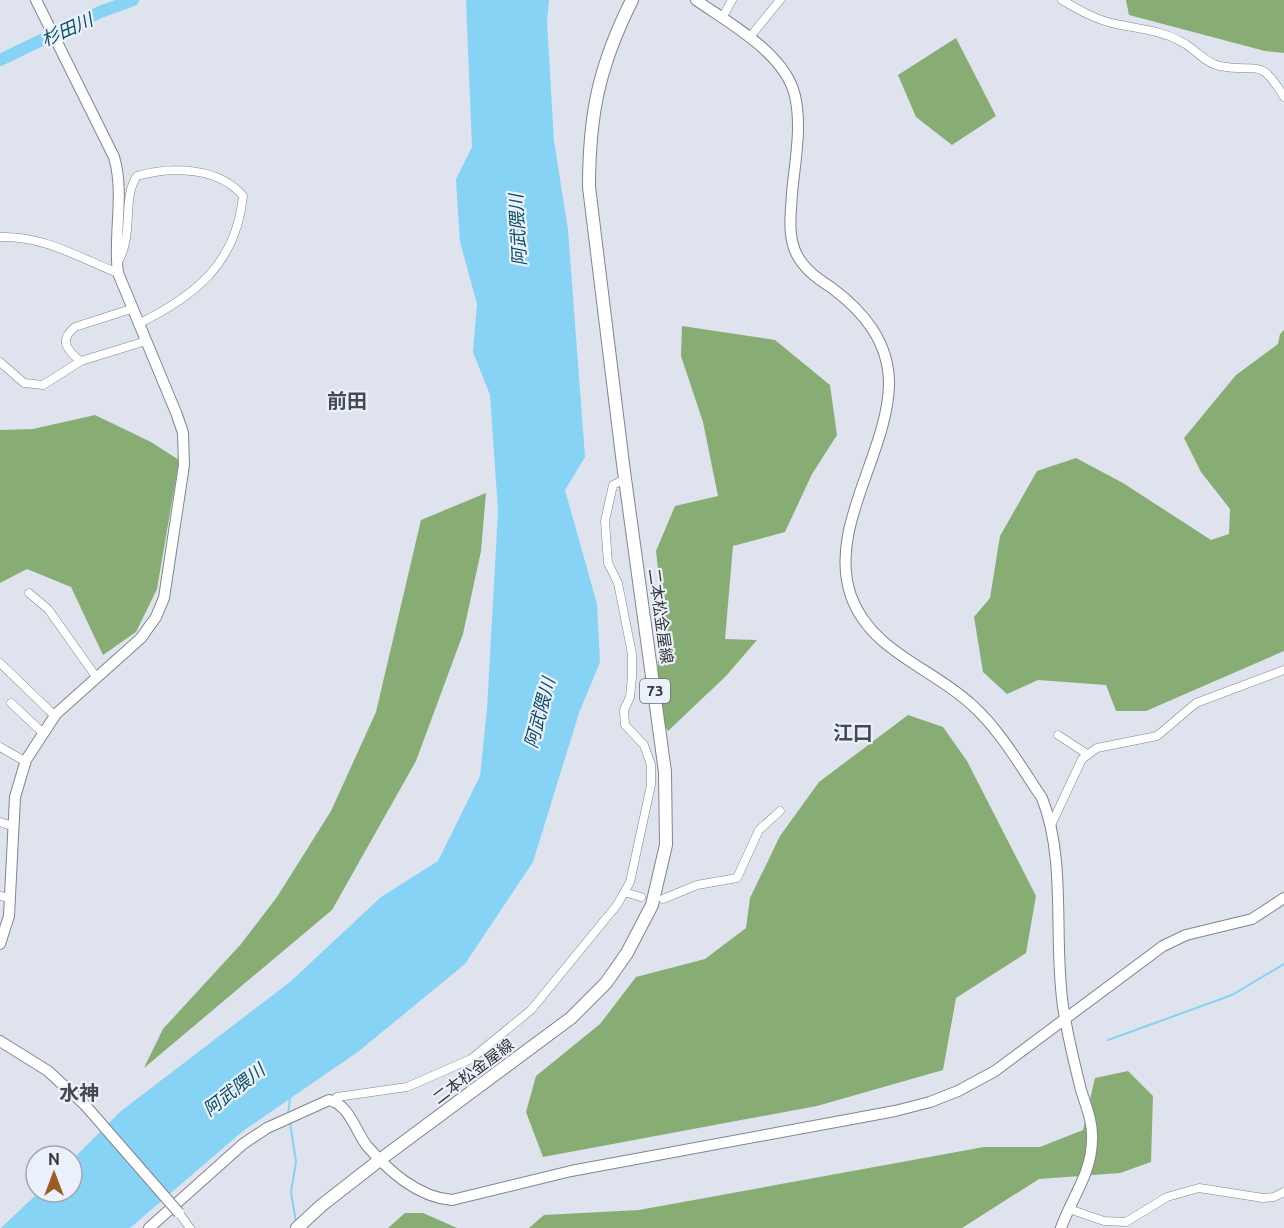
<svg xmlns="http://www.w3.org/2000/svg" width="1284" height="1228" font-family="Ubuntu,'Noto Sans JP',sans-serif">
<rect width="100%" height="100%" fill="#dee3ed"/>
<path fill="#87ad75" d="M 1126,0 L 1284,0 L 1284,53 L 1265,51 L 1129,15 Z
M 956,38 L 996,116 L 952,145 L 916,117 L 898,75 Z
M 682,326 L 775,340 L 830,385 L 837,435 L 812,474 L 785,532 L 733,546 L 725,639 L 757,640 L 726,676 L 668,731 L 655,709 L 662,605 L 656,551 L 675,506 L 718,496 L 703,422 L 681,356 Z
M 1284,330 L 1284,651 L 1146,711 L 1116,711 L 1106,685 L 1038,680 L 1007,694 L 983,672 L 974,617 L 990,598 L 1000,536 L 1037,471 L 1076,458 L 1123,483 L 1211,540 L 1229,534 L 1230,509 L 1201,472 L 1184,438 L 1236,375 L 1278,344 L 1280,334 Z
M 95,415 L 151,442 L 179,460 L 157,589 L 136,632 L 103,655 L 71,587 L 27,569 L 0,583 L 0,430 L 33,429 Z
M 486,493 L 481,551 L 463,634 L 416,761 L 332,910 L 144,1068 L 163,1029 L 241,944 L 277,897 L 331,811 L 376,712 L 421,520 Z
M 908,715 L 943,727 L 967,761 L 1036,896 L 1026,953 L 956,998 L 943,1070 L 817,1106 L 543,1157 L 526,1112 L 536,1076 L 600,1024 L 636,977 L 705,959 L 746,928 L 750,898 L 780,836 L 819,782 Z
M 1128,1071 L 1153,1096 L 1151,1162 L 1120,1173 L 1039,1179 L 962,1228 L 529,1228 L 544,1215 L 639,1210 L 984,1147 L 1040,1147 L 1083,1130 L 1095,1078 Z
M 405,1213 L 423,1213 L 457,1228 L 388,1228 Z"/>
<path fill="#87d3f5" d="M 466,0 L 549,0 L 547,22 L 554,141 L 568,230 L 585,457 L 565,490 L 597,604 L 600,662 L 579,713 L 533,862 L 465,964 L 359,1051 L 243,1131 L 130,1228 L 1,1228 L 39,1192 L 72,1192 L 72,1160 L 121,1111 L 290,982 L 381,897 L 438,861 L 480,776 L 487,709 L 498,511 L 490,395 L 473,352 L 477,304 L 460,242 L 456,179 L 472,147 Z"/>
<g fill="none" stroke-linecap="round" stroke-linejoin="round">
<path stroke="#87d3f5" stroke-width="2" d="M 1108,1040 L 1232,995 L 1284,964
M 288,1114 L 290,1098
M 290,1122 L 296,1162 L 291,1192 L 296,1222"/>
<path stroke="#87d3f5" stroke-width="12" d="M 0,60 L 100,12 L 133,0"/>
<g stroke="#80858d" stroke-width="9">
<path id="minor" d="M 1062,0 C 1079,10 1096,20 1116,24 C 1140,29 1160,30 1182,42 C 1194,48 1206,64 1220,66 C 1258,74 1259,55 1284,97
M 722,18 L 732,0
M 749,38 L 780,0
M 0,237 C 42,235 80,258 118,273
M 117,263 C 135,236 121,199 137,176 C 171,166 219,167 243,196 C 236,264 195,296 138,324
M 80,361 C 66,349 59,340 75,327 L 131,309
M 0,362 L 24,383 L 43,385 L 81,361 L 146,341
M 29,593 L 48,609 L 97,678
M 0,663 L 55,716
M 11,703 L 43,733
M 1058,735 L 1087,754
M 0,747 L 26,762
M 0,822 L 12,826
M 1051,825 L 1082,759 L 1097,748 L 1157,736 L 1196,703 L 1284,670
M 624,892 L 641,897
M 0,896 L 10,898
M 663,899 L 697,885 L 737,878 L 759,830 L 780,811
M 333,1101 L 337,1097 L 407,1087 L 471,1059 L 531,1010 L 617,905 L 630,882 L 651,785 L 651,765 L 644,745 L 625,725 L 624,710 L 630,697 L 632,677 L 632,654 L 618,583 L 608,563 L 605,521 L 613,485 L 625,479
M 1069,1209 L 1104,1221 L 1126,1222 L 1167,1197 L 1199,1188 L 1263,1198 L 1274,1197 L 1284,1192
M 179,1213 L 190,1228"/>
</g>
<g stroke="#80858d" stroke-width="12">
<path id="tertiary" d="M 696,0 C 729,23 786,54 795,96 C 802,126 795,162 792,193 C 791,213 787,236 797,255 C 805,270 818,279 832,288 C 864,312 889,342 889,384 C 888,453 827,528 851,596 C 871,652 933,668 972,705 C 1000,730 1021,767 1042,798 C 1067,861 1053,939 1063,1006 C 1067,1034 1074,1062 1081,1090 C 1086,1106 1093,1122 1092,1139 C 1092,1173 1072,1197 1061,1228
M 0,944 L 9,916 L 15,797 L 26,760 L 56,714 L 141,638 L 156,617 L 164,598 L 184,465 L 183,433 L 177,415 L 118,273 C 113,235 125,194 114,157 L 36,0
M 0,1041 L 48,1071 L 85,1105
M 149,1228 L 243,1144 L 267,1128 L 329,1100 C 349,1104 356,1132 367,1146 C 389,1171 417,1197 452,1200 L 571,1171 L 895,1111 L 930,1102 L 958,1091 L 995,1071 L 1163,946 L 1186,935 L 1252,919 L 1284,898"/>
</g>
<g stroke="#80858d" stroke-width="14">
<path id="primary" d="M 297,1228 L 322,1205 L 381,1159 L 571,1018 L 606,983 L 627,953 L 652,905 L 666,845 L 665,772 L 623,464 L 589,187 C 589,114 599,66 632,0"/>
</g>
<use href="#minor" stroke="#fff" stroke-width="8"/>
<use href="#tertiary" stroke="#fff" stroke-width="10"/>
<use href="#primary" stroke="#fff" stroke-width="12"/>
<g stroke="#80858d" stroke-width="12" stroke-linecap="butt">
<path id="tertiary-bridge" d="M 85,1105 L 179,1213"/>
</g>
<use href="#tertiary-bridge" stroke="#fff" stroke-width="10"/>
</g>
<g text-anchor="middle" stroke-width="4.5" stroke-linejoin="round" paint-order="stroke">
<rect fill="#ebf1fa" stroke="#6b6e73" stroke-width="1.5" x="640" y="679" width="30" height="24" rx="4.5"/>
<g font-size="15" font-weight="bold" fill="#343639">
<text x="655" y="696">73</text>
</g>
<g font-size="16" fill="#343639" stroke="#ebf1fa">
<text transform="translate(661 616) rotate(82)" y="6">二本松金屋線</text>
<text transform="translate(473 1071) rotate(-37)" y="6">二本松金屋線</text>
</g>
<g font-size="18" font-style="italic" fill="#0b4d63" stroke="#ebf1fa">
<text transform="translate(67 30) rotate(-24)" y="6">杉田川</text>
<text transform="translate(518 230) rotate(-93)" y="6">阿武隈川</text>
<text transform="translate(540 713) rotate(-75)" y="6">阿武隈川</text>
<text transform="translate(234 1090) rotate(-38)" y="6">阿武隈川</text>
</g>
<g font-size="20" font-weight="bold" fill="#454951" stroke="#ebf1fa">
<text x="347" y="408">前田</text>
<text x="853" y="740">江口</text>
<text x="79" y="1100">水神</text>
</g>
</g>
<g transform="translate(54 1174)"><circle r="28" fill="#ebf1fa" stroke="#a2a6ad" stroke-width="1.5"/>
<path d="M0-4.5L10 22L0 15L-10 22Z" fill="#9c5c25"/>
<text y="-9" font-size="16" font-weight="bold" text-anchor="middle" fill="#343639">N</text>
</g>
</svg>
